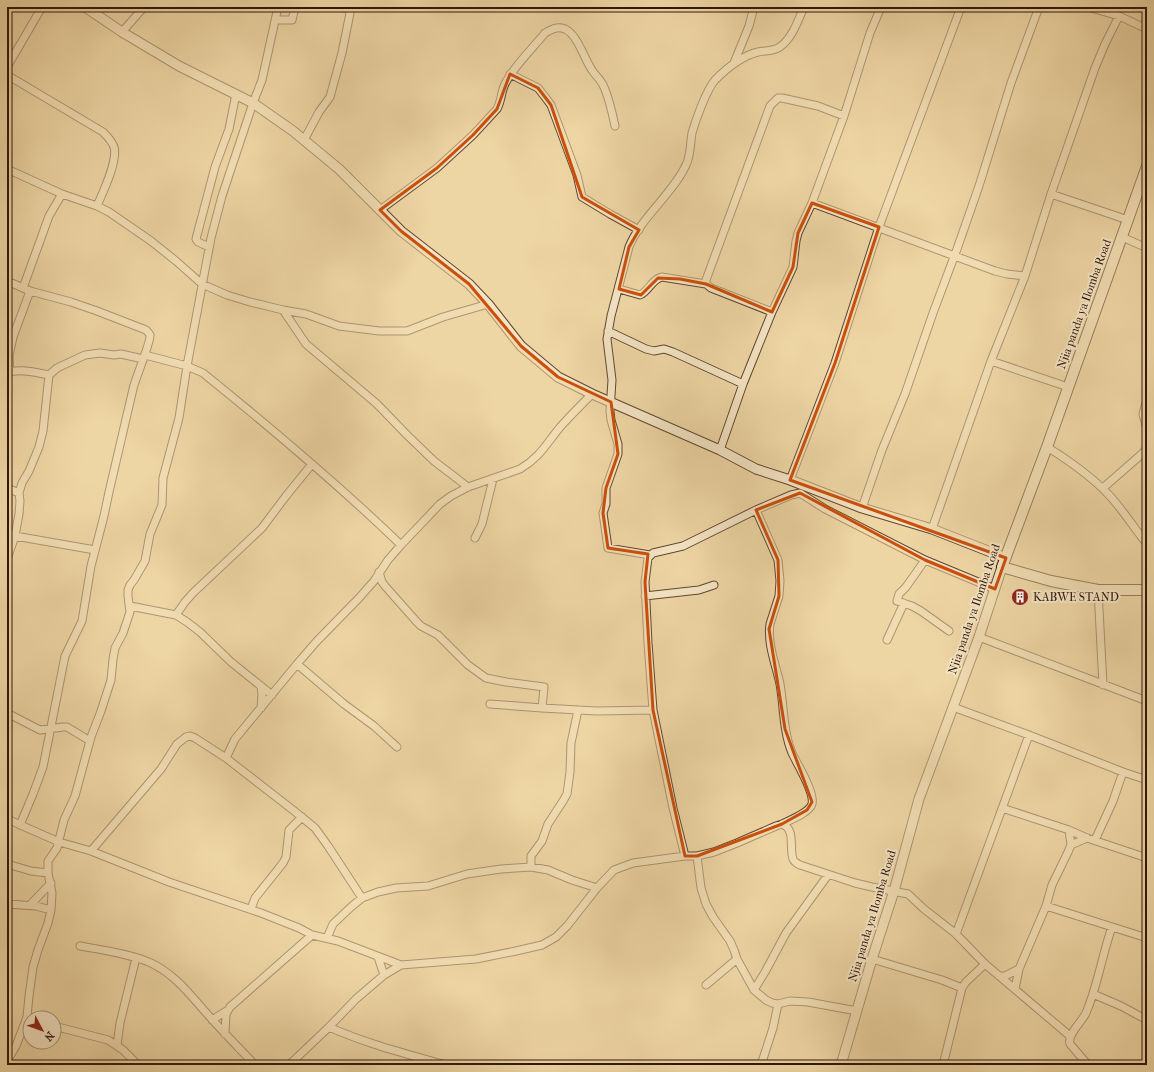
<svg xmlns="http://www.w3.org/2000/svg" width="1154" height="1072" font-family="'IM FELL French Canon',serif">
<rect width="100%" height="100%" fill="#eed6a4"/>
<filter id="stains"><feTurbulence type="fractalNoise" baseFrequency=".005" numOctaves="4"/><feColorMatrix values="0 0 0 0 .2 0 0 0 0 .09 0 0 0 0 .02 0 0 0 .5 -.17"/></filter>
<radialGradient id="worn" r=".72"><stop offset=".6" stop-color="#630" stop-opacity="0"/><stop offset="1" stop-color="#630" stop-opacity=".3"/></radialGradient>
<g fill="none" stroke-linecap="round" stroke-linejoin="round">
<g stroke="#604730" stroke-width="9">
<path id="minor" d="M 1088,7 L 1119,16 L 1147,29
M 275,20 L 292,20 L 295,7
M 122,32 L 144,7
M 734,63 L 749,26 L 754,7
M 7,67 L 42,7
M 510,74 L 538,88 L 545,97 L 551,105 L 577,175 L 582,197 L 610,214 L 639,230
M 7,75 L 103,132 C 107,136 112,141 114,147 C 118,161 103,192 97,206
M 304,140 L 319,112 L 330,97 L 342,53 L 350,13 C 349,8 344,8 340,7
M 7,169 L 62,194 L 97,206 L 109,212 L 151,241 L 176,261 L 202,284 L 227,295 L 250,302 L 283,310 L 306,314 L 339,326 L 379,331 L 407,331 L 443,317 L 488,304
M 1051,194 L 1128,220
M 812,203 L 995,271 L 1007,274 L 1025,276
M 380,210 L 437,168 L 473,135 L 497,109 C 502,100 501,90 506,82 C 515,65 533,48 545,33 C 552,29 557,26 565,29 C 578,35 584,59 592,70 C 595,75 600,79 603,85 C 609,97 612,112 615,126
M 1122,237 L 1147,248
M 209,247 L 198,242 L 196,239 L 215,167 L 229,129 L 236,94
M 7,281 L 30,291 L 71,302 L 97,311 L 146,330 C 148,332 149,333 150,335 C 151,342 135,379 133,389 L 109,492 L 104,516 L 91,566 L 82,621 L 65,656 L 43,767 L 33,794 L 20,825
M 23,288 L 49,216 L 62,194
M 619,289 L 640,295 C 649,291 652,279 662,277 L 706,284
M 283,310 L 306,344 L 377,404 L 407,435 L 434,461 L 468,487
M 772,312 L 711,288 L 706,284 L 706,280 L 770,106 L 778,98 L 782,98 L 818,106 L 844,116
M 608,331 L 646,349 L 654,351 L 664,349 L 673,352 L 743,384
M 145,355 L 187,366 L 203,373 C 271,428 338,484 401,545
M 991,361 L 1068,387
M 10,372 L 9,356 L 13,337 L 30,291
M 7,374 C 15,367 38,373 49,375
M 1147,399 L 1143,414 L 1147,429
M 1047,447 C 1068,460 1092,477 1109,495 C 1123,510 1134,528 1147,544
M 720,450 L 743,384 L 772,312 L 793,267 L 796,241 L 798,233 L 812,203 L 844,116 L 870,33 L 881,7
M 790,480 L 835,363 L 879,227 L 961,7
M 7,488 L 19,493
M 1103,488 L 1143,453 L 1147,447
M 862,508 L 882,450 L 905,394 L 933,313 L 957,249 L 979,186 L 1011,83 L 1039,7
M 756,510 L 778,560 L 780,581 L 779,596 L 770,624 C 767,644 776,665 780,684 C 784,707 783,731 792,753 C 797,764 815,792 812,804 C 809,813 790,820 782,824
M 932,529 L 991,361 L 1025,276 L 1051,194 L 1095,68 L 1105,44 L 1119,16
M 15,536 L 95,550
M 475,538 L 482,524 L 493,479
M 650,555 L 608,548 L 603,513 L 606,504 L 606,488 L 618,454 L 618,444 L 611,420 L 610,411 L 612,380 L 607,339 L 611,316 L 629,247 C 641,217 672,195 686,165 C 691,155 690,144 692,133 C 696,119 706,91 715,80 C 727,68 741,56 758,52 C 766,50 774,52 781,46 C 793,37 798,20 804,7
M 7,559 L 15,536 L 19,514 L 20,501 L 19,493 L 22,483 L 29,471 L 39,447 L 43,431 L 49,375 L 57,368 L 85,355 L 100,353 L 114,355 L 121,354 L 143,359
M 925,560 L 906,587 L 899,594 L 897,601 L 912,606 L 921,611 L 949,631
M 379,572 L 382,582 L 385,586 L 416,621 L 421,626 L 438,635 L 468,665 L 486,678 L 506,682 L 544,687 L 542,708
M 1098,590 L 1103,685
M 645,596 L 699,590 L 714,585
M 130,606 L 176,615 L 187,622 L 200,632 L 231,662 L 272,695
M 176,615 L 185,602 L 193,593 L 262,528 L 286,496 L 312,464
M 979,637 L 1147,701
M 887,640 L 904,603
M 297,664 L 344,704 L 374,726 L 397,747
M 261,686 L 262,694 L 261,708
M 490,704 L 542,708 L 597,711 L 653,710
M 953,707 L 1029,735 L 1123,772 L 1147,780
M 7,713 L 40,730 L 63,727 L 67,727 L 90,741
M 226,758 L 235,739 L 297,664 L 317,641 L 359,598 L 374,581 L 388,560 L 401,545 L 440,504 L 451,496 L 468,487 L 520,469 C 541,457 547,442 562,425 C 572,414 582,404 592,394
M 1002,808 L 1069,830 L 1087,838 L 1147,858
M 7,819 L 59,842 L 91,851 L 169,882 L 261,913 L 299,928 L 312,935 L 338,941 L 401,965
M 1095,840 L 1113,801 L 1123,772
M 1071,845 L 1087,838
M 91,851 L 161,769 L 177,744 L 186,737 L 190,736 L 195,738 L 226,758 L 293,810 L 315,828 L 328,846 L 362,898
M 685,856 L 673,808 L 653,710 L 648,643 L 645,582 L 648,558 L 653,553 L 683,546 L 756,510 L 791,495 L 800,493 L 825,509 L 925,560 L 995,589
M 697,856 L 701,888 L 706,904 L 713,917 L 730,941 L 734,950 L 737,959 L 754,990 L 766,1000 L 772,1003 L 778,1004 L 790,1001 L 808,1002 L 857,1011
M 7,864 L 31,871 L 48,873
M 531,867 L 531,856 L 542,841 L 548,824 L 563,801 L 567,794 L 570,772 L 571,743 L 578,710
M 7,904 L 36,906 L 51,910
M 30,905 L 51,883
M 1046,906 L 1147,938
M 251,909 L 255,898 L 283,863 L 286,857 L 289,830 L 302,817
M 956,934 L 1029,735
M 327,938 L 333,924 L 351,907 L 362,898 L 378,892 L 396,888 L 428,886 L 467,874 L 501,869 L 531,867 L 548,870 L 572,880 L 597,888
M 80,946 C 102,950 131,954 151,963 C 176,975 191,996 209,1016 C 224,1033 240,1049 255,1065
M 378,957 L 384,975
M 872,959 L 942,980 L 962,988
M 999,976 L 1005,976 L 1019,969 L 1046,906 L 1052,885 L 1068,852 L 1071,845 L 1069,830
M 706,985 L 737,959
M 1015,989 L 1019,969
M 754,990 L 765,972 L 786,933 L 828,875
M 1093,994 L 1121,1006 L 1147,1020
M 212,1020 L 228,1010
M 54,1026 L 108,1040 L 123,1050 L 138,1065
M 329,1027 C 367,1044 407,1054 446,1065
M 225,1034 L 226,1014 L 230,1007 L 312,935
M 117,1045 L 120,1023 L 136,958
M 7,1061 L 16,1046 L 27,1017 L 29,996 L 33,967 L 38,950 L 48,923 L 51,910 L 52,893 L 48,873 L 48,861 L 57,848 L 64,820 L 75,796 L 91,737 L 101,711 L 111,680 L 113,659 L 115,648 L 123,633 L 130,612 L 128,596 L 128,590 L 130,585 L 134,580 L 145,561 L 150,534 L 162,505 L 163,478 L 179,418 L 187,366 L 211,238 L 222,196 L 253,103 L 262,80 L 278,7
M 289,1065 L 329,1027 L 356,999 L 384,975 L 401,965 L 476,959 L 516,951 L 542,945 L 556,937 L 567,926 L 597,888 L 614,870 L 633,863 L 685,856 L 697,856 L 714,852 L 737,843 L 776,826 L 782,824 C 796,829 789,848 793,859 C 794,862 798,864 800,865 L 855,883 L 872,887 L 908,894 L 924,909 L 956,934 L 985,964 L 1070,1036
M 761,1065 L 773,1028 L 778,1004
M 943,1065 L 962,988 L 966,982 L 985,964
M 1088,1065 L 1070,1044 C 1067,1034 1082,1022 1086,1013 C 1098,985 1102,955 1112,927"/>
</g>
<g stroke="#604730" stroke-width="11">
<path id="tertiary" d="M 85,7 L 122,32 L 179,66 L 253,103 L 293,131 L 339,169 L 401,231 L 469,284 L 488,304 L 521,346 L 558,377 L 592,394 L 720,450 L 756,469 L 790,480 L 862,508 L 932,529 L 1006,558
M 841,1065 L 872,959 L 894,891 L 919,799 L 979,637 L 1002,567"/>
</g>
<g stroke="#301709" stroke-width="12">
<path id="secondary" d="M 1147,166 L 1047,447 L 1002,567 L 1051,581 L 1098,590 L 1147,590"/>
</g>
<use href="#minor" stroke="#f4e4c4" stroke-width="7"/>
<use href="#tertiary" stroke="#f4e4c4" stroke-width="9"/>
<use href="#secondary" stroke="#f4e4c4" stroke-width="10"/>
</g>
<path d="M0 0H1154V1072H0ZM 510,74 L 538,88 L 551,105 L 582,197 L 639,230 L 629,247 L 619,289 L 641,295 L 658,278 L 680,279 L 706,284 L 772,312 L 793,267 L 798,233 L 812,203 L 879,227 L 835,363 L 790,480 L 1006,558 L 995,589 L 925,560 L 800,493 L 756,510 L 778,560 L 779,596 L 769,629 L 785,729 L 812,802 L 807,810 L 782,824 L 697,856 L 685,856 L 653,710 L 645,582 L 648,554 L 608,548 L 603,513 L 606,488 L 618,454 L 611,402 L 558,377 L 521,346 L 469,284 L 401,231 L 380,210 L 437,168 L 473,135 L 497,109 Z" fill="#eed6a4" fill-opacity=".55" fill-rule="evenodd"/>
<path fill="none" stroke="#cc4f0c" stroke-width="3" stroke-linejoin="round" d="M 510,74 L 538,88 L 551,105 L 582,197 L 639,230 L 629,247 L 619,289 L 641,295 L 658,278 L 680,279 L 706,284 L 772,312 L 793,267 L 798,233 L 812,203 L 879,227 L 835,363 L 790,480 L 1006,558 L 995,589 L 925,560 L 800,493 L 756,510 L 778,560 L 779,596 L 769,629 L 785,729 L 812,802 L 807,810 L 782,824 L 697,856 L 685,856 L 653,710 L 645,582 L 648,554 L 608,548 L 603,513 L 606,488 L 618,454 L 611,402 L 558,377 L 521,346 L 469,284 L 401,231 L 380,210 L 437,168 L 473,135 L 497,109 Z"/>
<defs>
<g id="building-disc" transform="scale(0.9)"><circle r="9.5" fill="#8f2418" stroke="#f4e4c4"/><path d="M-4-6H4V6H1V3H-1V6H-4ZM-2.5-4.3h1.7v1.8h-1.7ZM.8-4.3h1.7v1.8H.8ZM-2.5-1h1.7V.8h-1.7ZM.8-1h1.7V.8H.8Z" fill="#fff"/></g>
</defs>
<g fill-rule="evenodd">
<use href="#building-disc" x="1020" y="597"/>
</g>
<g text-anchor="middle" stroke-width="4" stroke-linejoin="round" paint-order="stroke">
<g font-size="12" fill="#301709" stroke="#f4e4c4">
<text transform="translate(1084 304) rotate(-70)" y="4">Njia panda ya Ilomba Road</text>
<text transform="translate(974 609) rotate(-71)" y="4">Njia panda ya Ilomba Road</text>
<text transform="translate(872 916) rotate(-73)" y="4">Njia panda ya Ilomba Road</text>
</g>
<g font-size="12" fill="#301709" stroke="#f4e4c4" text-anchor="start">
<text x="1033" y="601">KABWE STAND</text>
</g>
</g>
<rect width="1154" height="1072" fill="none" stroke="#eed6a4" stroke-width="24"/>
<rect x="8" y="8" width="1138" height="1056" fill="none" stroke="#301709" stroke-width="2"/>
<rect x="12" y="12" width="1130" height="1048" fill="none" stroke="#301709"/>
<g transform="translate(42 1030) rotate(131)"><circle r="19" fill="#f4e4c4" stroke="#a69279"/>
<path d="M0-3L7 15L0 10L-7 15Z" fill="#8f2418"/>
<text y="-6" font-size="11" font-weight="bold" text-anchor="middle" fill="#301709">N</text>
</g>
<rect width="100%" height="100%" filter="url(#stains)"/>
<rect width="100%" height="100%" fill="url(#worn)"/>
</svg>
